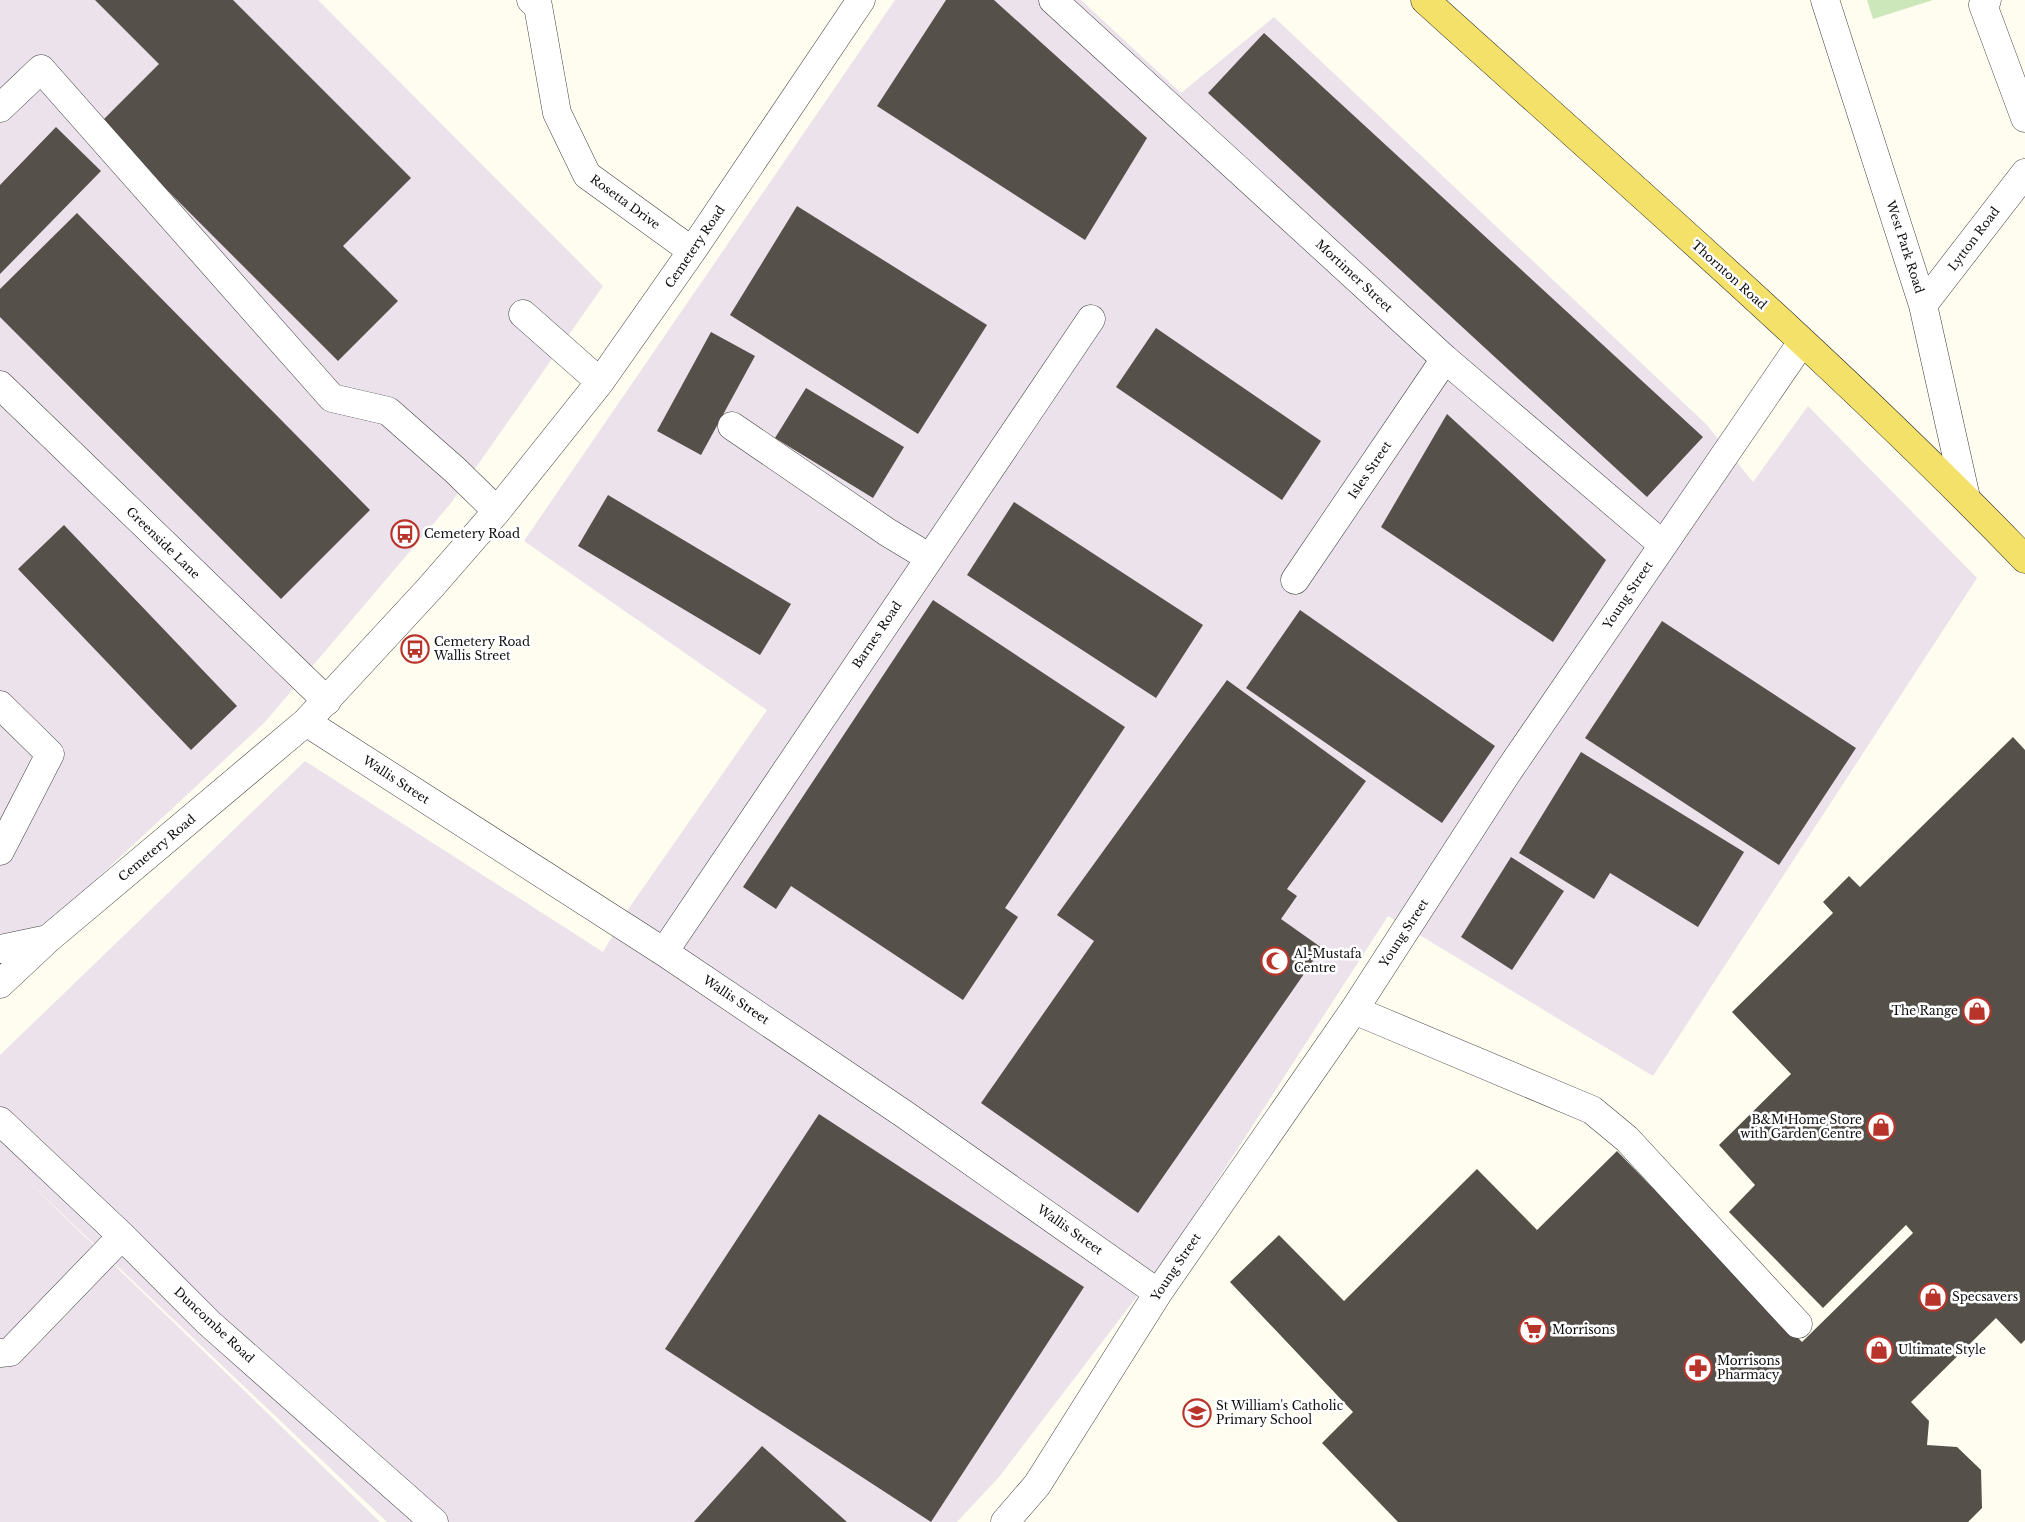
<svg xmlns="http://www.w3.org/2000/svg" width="2025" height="1522" font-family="'Libre Baskerville',serif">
<rect width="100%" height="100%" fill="#fefdef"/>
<path fill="#ece2ec" d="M 0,0 L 318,0 L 603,286 L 451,503 L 265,722 L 0,969 Z
M 895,0 L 1081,0 L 1181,93 L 1274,17 L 1706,424 L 1753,482 L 1808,406 L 1977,578 L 1653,1076 L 1388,916 L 1171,1252 L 999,1477 L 957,1522 L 387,1522 L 16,1170 L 380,1522 L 0,1522 L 0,1055 L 305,761 L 603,952 L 629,908 L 767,710 L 524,541 Z"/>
<path fill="#cce7ba" d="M 1867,0 L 1933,0 L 1873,19 Z"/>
<path fill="#56504a" d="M 95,0 L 233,0 L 411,178 L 343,246 L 398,301 L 338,361 L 100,123 L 159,64 Z
M 946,0 L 994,0 L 1147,138 L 1085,240 L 877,106 Z
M 1264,33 L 1703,437 L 1647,497 L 1208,93 Z
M 56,127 L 101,171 L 0,274 L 0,185 Z
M 797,206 L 987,325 L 918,434 L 730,315 Z
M 77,213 L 370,510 L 281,599 L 0,317 L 0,289 Z
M 1156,328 L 1321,441 L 1282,500 L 1116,387 Z
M 711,332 L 755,356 L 701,455 L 657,431 Z
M 806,388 L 904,447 L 873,498 L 775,438 Z
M 1447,414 L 1606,560 L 1553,642 L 1381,527 Z
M 608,495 L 791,604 L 760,655 L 578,546 Z
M 1014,502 L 1203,625 L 1156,698 L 967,575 Z
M 64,525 L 237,706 L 191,750 L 18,569 Z
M 933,600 L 1125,727 L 1005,908 L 1018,917 L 963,1000 L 791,886 L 776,909 L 743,887 Z
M 1300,610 L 1495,746 L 1442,823 L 1246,688 Z
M 1662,621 L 1856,748 L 1779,865 L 1585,738 Z
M 1227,680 L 1366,781 L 1287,889 L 1297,896 L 1281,919 L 1322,948 L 1138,1213 L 981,1103 L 1094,941 L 1057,915 Z
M 2013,737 L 2025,750 L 2025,1340 L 2021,1344 L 1996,1318 L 1911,1402 L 1929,1421 L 1927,1445 L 1957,1447 L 1981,1470 L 1982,1508 L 1968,1522 L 1398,1522 L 1322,1443 L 1353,1412 L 1230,1282 L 1279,1235 L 1344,1301 L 1477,1169 L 1537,1230 L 1617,1151 L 1802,1342 L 1913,1233 L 1906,1225 L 1823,1308 L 1729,1212 L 1755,1185 L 1719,1145 L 1791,1074 L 1732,1012 L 1833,913 L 1823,902 L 1849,876 L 1860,887 Z
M 1581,752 L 1744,852 L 1698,927 L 1610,873 L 1594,899 L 1519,853 Z
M 1511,857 L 1564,891 L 1512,970 L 1461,937 Z
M 819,1114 L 1084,1287 L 931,1522 L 665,1349 Z
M 762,1446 L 847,1522 L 694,1522 Z"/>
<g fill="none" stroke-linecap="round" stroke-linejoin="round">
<g stroke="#414141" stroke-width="29">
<path id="minor" d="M 531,0 L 538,6 L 557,113 L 587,175 L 692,251
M 1053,0 L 1445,359 L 1662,544
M 1825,0 L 1923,305 L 1966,498
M 1987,0 L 1983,5 L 2025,118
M 0,108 L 41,69 L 332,398 L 388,411 L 455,470 L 497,511
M 1923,305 L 2025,173
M 523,314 L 600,382
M 0,385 L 327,701
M 732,426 L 887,532 L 930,558
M 1295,580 L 1445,359
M 0,705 L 50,754 L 0,851
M 306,722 L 664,952 L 904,1114 L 1158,1293
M 0,949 L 48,939
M 664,952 L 1091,319
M 0,984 L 48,939 L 306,722 L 430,588 L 497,511 L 600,382 L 692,251 L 861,0
M 1354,1010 L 1592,1110 L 1627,1139 L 1798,1324
M 0,1121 L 122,1236 L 209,1323 L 434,1522
M 0,1353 L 10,1352 L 122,1236
M 1005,1522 L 1037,1485 L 1158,1293 L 1354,1010 L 1507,773 L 1802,342"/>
</g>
<g stroke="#1f1f1f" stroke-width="29">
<path id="major" d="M 1425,0 C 1627,183 1835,362 2025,559"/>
</g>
<use href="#minor" stroke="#fff" stroke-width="28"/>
<use href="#major" stroke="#f3e16a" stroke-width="28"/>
</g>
<defs>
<g id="bus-ring" transform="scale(1.4375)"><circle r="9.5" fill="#fff" stroke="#b8342b" stroke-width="1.5"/><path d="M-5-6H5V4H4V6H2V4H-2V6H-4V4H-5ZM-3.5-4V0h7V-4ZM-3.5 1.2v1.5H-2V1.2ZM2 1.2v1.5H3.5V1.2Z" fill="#b8342b"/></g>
<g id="mosque-ring" transform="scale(1.4375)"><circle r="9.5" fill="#fff" stroke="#b8342b" stroke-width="1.5"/><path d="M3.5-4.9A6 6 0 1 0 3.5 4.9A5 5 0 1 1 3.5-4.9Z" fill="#b8342b"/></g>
<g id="shop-ring" transform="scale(1.4375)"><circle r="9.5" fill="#fff" stroke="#b8342b" stroke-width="1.5"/><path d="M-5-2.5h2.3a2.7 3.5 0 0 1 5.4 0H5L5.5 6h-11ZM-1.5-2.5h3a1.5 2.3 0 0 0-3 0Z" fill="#b8342b"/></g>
<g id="supermarket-ring" transform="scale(1.4375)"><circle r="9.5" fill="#fff" stroke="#b8342b" stroke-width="1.5"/><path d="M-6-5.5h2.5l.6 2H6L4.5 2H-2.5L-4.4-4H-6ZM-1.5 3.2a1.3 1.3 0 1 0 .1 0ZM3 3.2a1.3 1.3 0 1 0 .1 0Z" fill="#b8342b"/></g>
<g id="pharmacy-ring" transform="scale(1.4375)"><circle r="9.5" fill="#fff" stroke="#b8342b" stroke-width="1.5"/><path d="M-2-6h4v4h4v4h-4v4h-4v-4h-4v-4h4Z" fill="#b8342b"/></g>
<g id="school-ring" transform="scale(1.4375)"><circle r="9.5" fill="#fff" stroke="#b8342b" stroke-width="1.5"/><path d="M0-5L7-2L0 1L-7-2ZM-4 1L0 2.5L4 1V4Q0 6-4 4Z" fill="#b8342b"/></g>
</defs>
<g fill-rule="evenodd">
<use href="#bus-ring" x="405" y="534"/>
<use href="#bus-ring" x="415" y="649"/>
<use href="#mosque-ring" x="1275" y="961"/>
<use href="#shop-ring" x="1977" y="1011"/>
<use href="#shop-ring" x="1881" y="1127"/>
<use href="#shop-ring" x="1933" y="1297"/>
<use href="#supermarket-ring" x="1533" y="1330"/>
<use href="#shop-ring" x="1879" y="1350"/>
<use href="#pharmacy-ring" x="1698" y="1368"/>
<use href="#school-ring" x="1197" y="1413"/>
</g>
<g text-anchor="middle" stroke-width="5" stroke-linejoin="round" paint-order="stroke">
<g font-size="12" fill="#0e0e0e" stroke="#fff">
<text transform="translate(625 202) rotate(36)" y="4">Rosetta Drive</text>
<text transform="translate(1974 239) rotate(-53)" y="4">Lytton Road</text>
<text transform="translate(695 247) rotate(-56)" y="4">Cemetery Road</text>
<text transform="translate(1905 247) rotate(72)" y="4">West Park Road</text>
<text transform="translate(1729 275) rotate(42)" y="4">Thornton Road</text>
<text transform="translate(1354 276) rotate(43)" y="4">Mortimer Street</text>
<text transform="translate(1370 470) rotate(-56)" y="4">Isles Street</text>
<text transform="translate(163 543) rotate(44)" y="4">Greenside Lane</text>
<text transform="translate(1628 595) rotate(-56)" y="4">Young Street</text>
<text transform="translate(877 635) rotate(-56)" y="4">Barnes Road</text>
<text transform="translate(396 780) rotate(33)" y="4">Wallis Street</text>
<text transform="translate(157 848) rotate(-40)" y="4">Cemetery Road</text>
<text transform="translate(1404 933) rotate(-57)" y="4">Young Street</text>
<text transform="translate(736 1000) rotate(34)" y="4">Wallis Street</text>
<text transform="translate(1070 1230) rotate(35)" y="4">Wallis Street</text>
<text transform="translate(1176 1267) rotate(-56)" y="4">Young Street</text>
<text transform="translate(214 1325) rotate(43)" y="4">Duncombe Road</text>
</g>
<g font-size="12" fill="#0e0e0e" stroke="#fff" text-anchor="start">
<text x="424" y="538">Cemetery Road</text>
<text x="434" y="646">Cemetery Road<tspan x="434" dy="14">Wallis Street</tspan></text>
<text x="1294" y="958">Al-Mustafa<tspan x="1294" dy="14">Centre</tspan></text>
<text x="1958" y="1015" text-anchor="end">The Range</text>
<text x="1862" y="1124" text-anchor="end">B&amp;M Home Store<tspan x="1862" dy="14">with Garden Centre</tspan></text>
<text x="1952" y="1301">Specsavers</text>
<text x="1552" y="1334">Morrisons</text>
<text x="1898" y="1354">Ultimate Style</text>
<text x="1717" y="1365">Morrisons<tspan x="1717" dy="14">Pharmacy</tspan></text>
<text x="1216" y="1410">St William's Catholic<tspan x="1216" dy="14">Primary School</tspan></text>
</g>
</g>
</svg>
